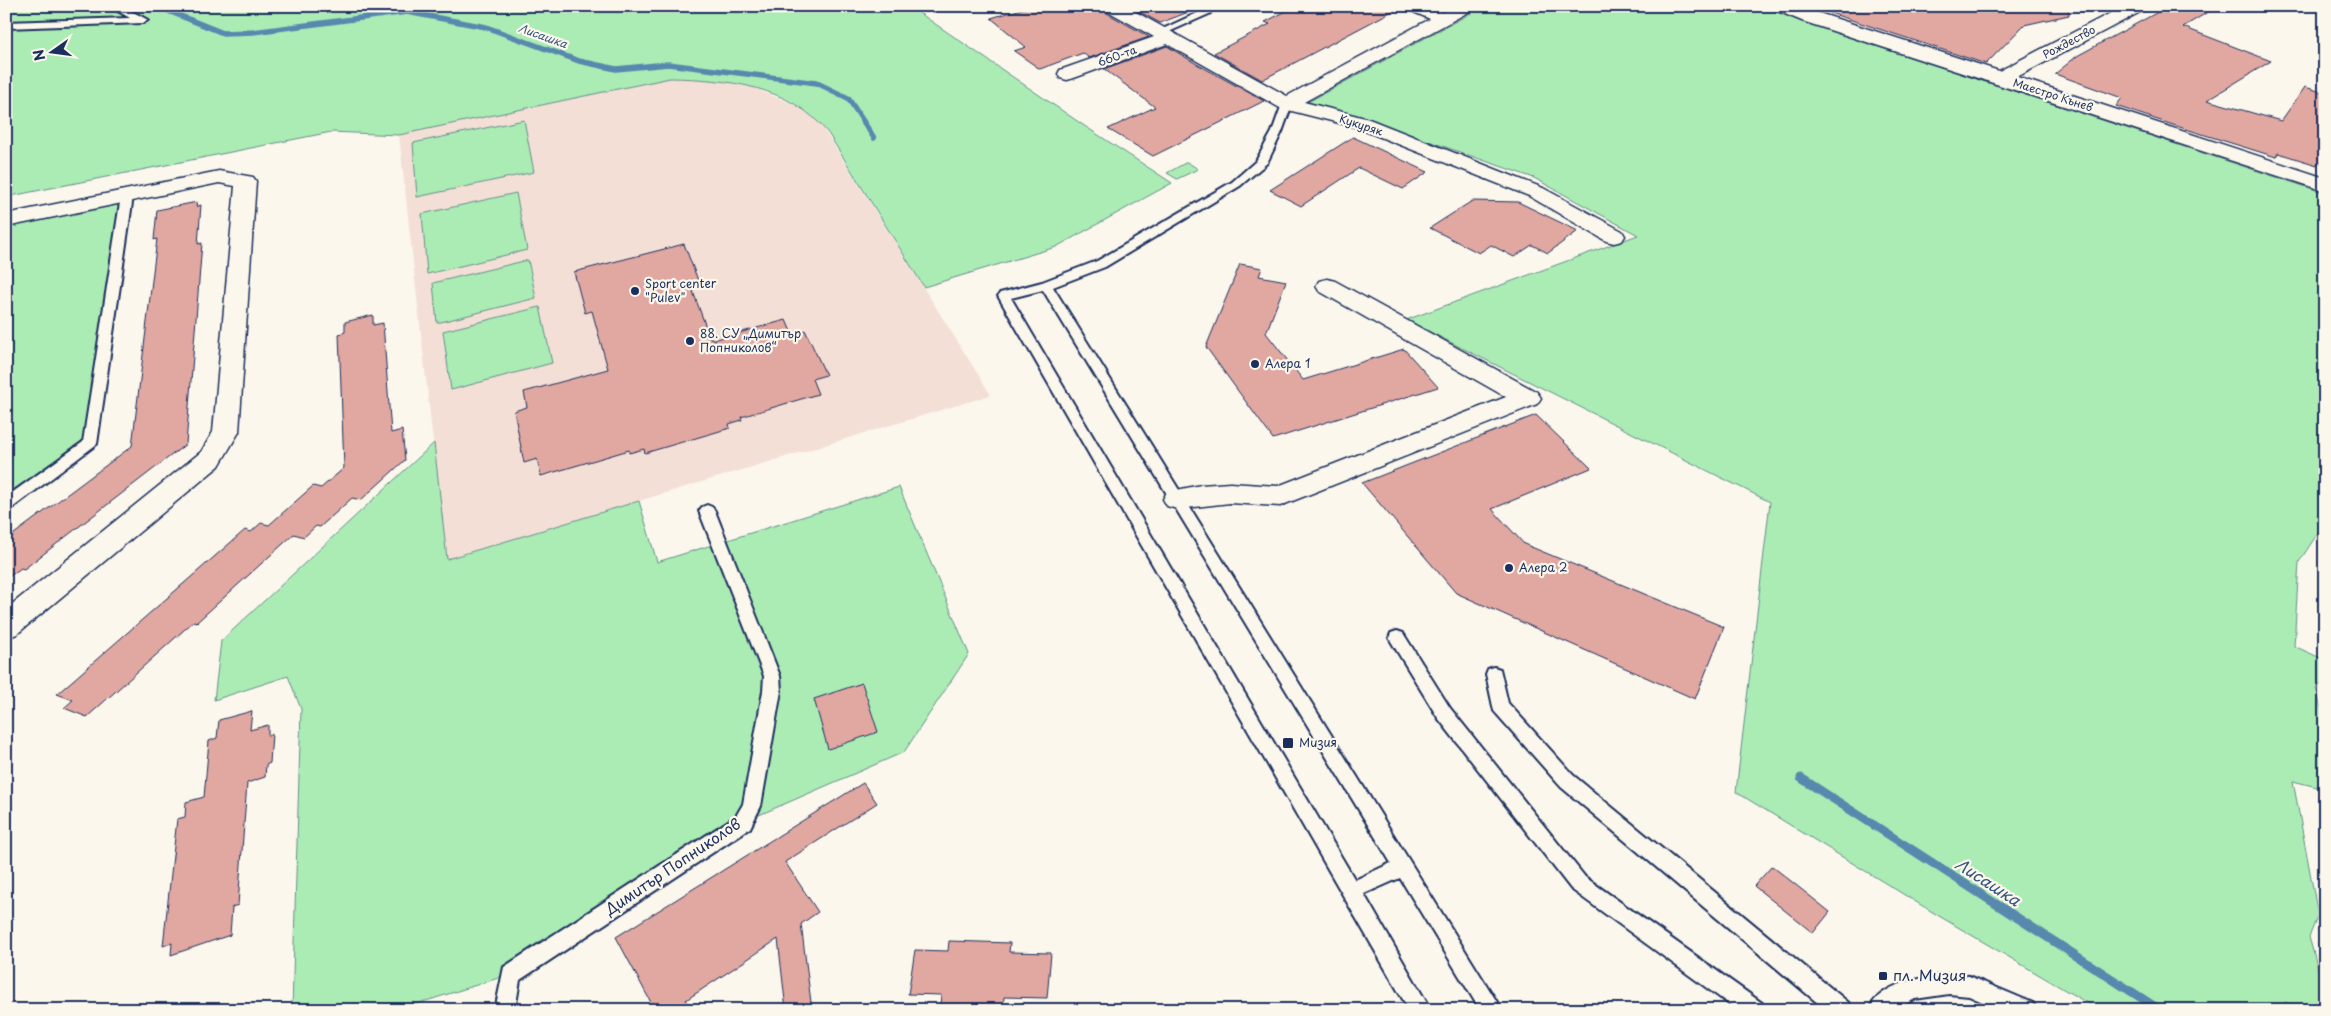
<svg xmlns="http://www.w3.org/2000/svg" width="2331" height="1016" font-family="'Playpen Sans',sans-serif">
<rect width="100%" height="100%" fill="#fbf7ec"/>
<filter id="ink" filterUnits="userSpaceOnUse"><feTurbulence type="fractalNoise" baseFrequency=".02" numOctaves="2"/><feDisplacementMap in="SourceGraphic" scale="10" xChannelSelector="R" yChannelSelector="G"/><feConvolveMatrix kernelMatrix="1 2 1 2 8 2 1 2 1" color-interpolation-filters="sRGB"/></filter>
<g filter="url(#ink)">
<path fill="#f3dfd6" d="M 670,78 L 713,80 L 752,87 L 798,106 L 820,123 L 991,395 L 446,559 L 399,135 Z"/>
<path fill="#abecb5" stroke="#638e8a" d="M 6,6 L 909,6 L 1083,125 L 1172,183 L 1056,247 L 924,287 L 828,133 C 791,86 727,79 670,78 L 399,135 L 331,132 L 6,197 Z
M 1484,6 L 1765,6 L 1803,22 L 2325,193 L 2325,522 L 2299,562 L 2294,646 L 2325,660 L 2325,681 L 2316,688 L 2325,724 L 2325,789 L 2293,781 L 2318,915 L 2309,937 L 2325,993 L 2325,1010 L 2309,1010 L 2285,1002 L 2281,1010 L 2099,1010 L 1939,916 L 1736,792 L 1770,502 L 1406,320 L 1638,235 L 1534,178 L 1360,117 L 1308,102 Z
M 524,120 L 534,172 L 417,197 L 413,143 Z
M 1187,162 L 1198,169 L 1177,179 L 1167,173 Z
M 516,193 L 527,250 L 427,274 L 422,214 Z
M 127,196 L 90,444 L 6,505 L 6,221 Z
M 528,260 L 536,298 L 437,323 L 433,283 Z
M 540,307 L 552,363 L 451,390 L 443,331 Z
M 434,443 L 447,559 L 639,501 L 657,562 L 899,487 L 969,654 L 904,752 L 743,822 L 511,974 L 398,1010 L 292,1010 L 301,709 L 288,676 L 214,700 L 221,641 Z"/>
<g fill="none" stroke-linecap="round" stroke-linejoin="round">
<path stroke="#5988ae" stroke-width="5.5" d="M 156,6 L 223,33 L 253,32 L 407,12 L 486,27 L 579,61 L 616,69 L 668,64 L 817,83 L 848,98 L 874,138"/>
<path stroke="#5988ae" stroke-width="9" d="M 1801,778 L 2160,1010"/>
</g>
<path fill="#e1a7a1" stroke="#1b2f5e" d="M 1032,6 L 1102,6 L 1105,12 L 1149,37 L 1089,58 L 1083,53 L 1040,69 L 1014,51 L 1026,47 L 991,18 Z
M 1129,6 L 1199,6 L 1199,8 L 1160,23 Z
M 1296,6 L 1402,6 L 1262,80 L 1214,53 L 1270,24 L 1265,22 Z
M 1822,6 L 2068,6 L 2069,15 L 2024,25 L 1986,64 L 1821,10 Z
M 2169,6 L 2218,6 L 2183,27 L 2271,61 L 2207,100 L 2281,121 L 2305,87 L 2325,93 L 2325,164 L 2318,162 L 2317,165 L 2278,153 L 2276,157 L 2173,125 L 2116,106 L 2122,98 L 2055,74 L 2077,56 Z
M 1167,46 L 1195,63 L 1264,101 L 1153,156 L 1108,129 L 1155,107 L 1104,69 Z
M 1353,137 L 1428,172 L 1403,189 L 1359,168 L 1301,206 L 1270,190 Z
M 1472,201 L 1518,202 L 1578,231 L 1548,253 L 1532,245 L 1514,257 L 1491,245 L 1479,253 L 1430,228 Z
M 197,202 L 196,207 L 201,205 L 198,244 L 202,243 L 186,444 L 24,569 L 21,568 L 6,579 L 6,540 L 132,446 L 157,239 L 154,240 L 157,210 Z
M 684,244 L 699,283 L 691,286 L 710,338 L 712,338 L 713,340 L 786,320 L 792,334 L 805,330 L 826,375 L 812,379 L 818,394 L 741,417 L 742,420 L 729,424 L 730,428 L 645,453 L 644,449 L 629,453 L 629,450 L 541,476 L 537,459 L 524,463 L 514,411 L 527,407 L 524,392 L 608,369 L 592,311 L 585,313 L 574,272 Z
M 1240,264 L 1262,268 L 1259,276 L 1286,281 L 1266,333 L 1303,380 L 1404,349 L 1438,387 L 1273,439 L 1206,347 Z
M 373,315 L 373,325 L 383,323 L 391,433 L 402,430 L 405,460 L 361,500 L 352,498 L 320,527 L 316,526 L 304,537 L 294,534 L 197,622 L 194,621 L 87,717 L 64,708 L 73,700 L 57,694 L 245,530 L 251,532 L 261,523 L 269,525 L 313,486 L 321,488 L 344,468 L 339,334 L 345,332 L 345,322 Z
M 1536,415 L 1591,468 L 1492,509 L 1524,544 L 1724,627 L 1695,699 L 1456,593 L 1362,483 Z
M 862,683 L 878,732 L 828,749 L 814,699 Z
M 252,711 L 250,730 L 268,725 L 268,736 L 272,734 L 270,763 L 266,765 L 265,777 L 247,783 L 238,905 L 232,907 L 230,935 L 171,955 L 172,943 L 163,946 L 177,819 L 185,817 L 186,802 L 204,797 L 209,741 L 217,738 L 219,720 Z
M 863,783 L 877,803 L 785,862 L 818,912 L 801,924 L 812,1010 L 786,1010 L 778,939 L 686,1000 L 692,1010 L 655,1010 L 616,937 Z
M 1772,866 L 1830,912 L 1813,933 L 1754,886 Z
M 949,941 L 1010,943 L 1009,952 L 1051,953 L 1047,998 L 1004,997 L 1003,1007 L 940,1005 L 941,995 L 908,994 L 915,950 L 948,951 Z"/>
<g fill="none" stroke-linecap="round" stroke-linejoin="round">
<g stroke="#1b2f5e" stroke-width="4">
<path id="service" d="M 109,6 L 122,6 L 148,20 L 143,23 L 6,28 L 6,22 L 130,18 Z
M 1206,9 L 1211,12 L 1209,14 L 1162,35 L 1156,35 L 1154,33 Z
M 1287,101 L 1292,104 L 1282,132 L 1267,163 L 1240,186 L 1105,267 L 1053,287 L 1502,1010 L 1480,1010 L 1400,878 L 1364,894 L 1431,1010 L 1409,1010 L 998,296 L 1000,293 L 1042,282 L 1097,261 L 1232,182 L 1256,161 L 1272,132 L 1282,104 ZM 1043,290 L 1391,863 L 1355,880 L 1011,298 Z
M 127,193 L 133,196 L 97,444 L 11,509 L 6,510 L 6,497 L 83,442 L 121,196 Z
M 707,505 L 712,507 L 715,511 L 780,676 L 781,691 L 761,806 L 750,828 L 520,980 L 515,1010 L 495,1010 L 504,967 L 736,816 L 743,804 L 763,691 L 764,676 L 699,511 L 702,507 Z
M 1397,631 L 1403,633 L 1450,708 L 1585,877 L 1762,1003 L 1765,1010 L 1737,1010 L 1571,889 L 1438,718 L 1389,638 L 1391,633 Z
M 1494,667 L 1500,669 L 1508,703 L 1573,775 L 1849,1003 L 1852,1010 L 1826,1010 L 1561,787 L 1494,711 L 1486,674 L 1488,669 Z
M 1949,974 L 1969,976 L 2033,1003 L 2036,1010 L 2001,1010 L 1969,996 L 1949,994 L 1915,999 L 1894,1010 L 1869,1010 C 1880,982 1923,978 1949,974 Z"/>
</g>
<g stroke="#1b2f5e" stroke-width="3">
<path id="minor" d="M 1104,6 L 1125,6 L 1287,96 L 1430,19 L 1409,10 L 1407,6 L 1430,6 L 1443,12 L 1453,6 L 1474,6 L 1472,10 L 1304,102 L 1369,119 L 1543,188 L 1622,231 L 1625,236 L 1622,241 L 1614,243 L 1606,241 L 1529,196 L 1355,127 L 1280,108 L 1167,44 L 1074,78 L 1067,80 L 1060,78 L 1058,74 L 1060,70 L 1154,37 L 1106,10 Z
M 1773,6 L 1797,6 L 1999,71 L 2124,6 L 2146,6 L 2144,10 L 2017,77 L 2325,178 L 2325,191 L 1802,21 L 1775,10 Z
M 219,171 L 253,177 L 256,181 L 239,432 L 219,466 L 17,634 L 6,638 L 6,609 L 201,452 L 213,432 L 235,186 L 219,183 L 6,227 L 6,214 Z
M 1327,279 L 1335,281 L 1537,392 L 1541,398 L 1537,404 L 1280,506 L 1230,503 L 1177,509 L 1167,506 L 1163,499 L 1167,492 L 1201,485 L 1230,483 L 1278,486 L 1506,397 L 1319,291 L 1316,286 L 1319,281 Z"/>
</g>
<use href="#service" fill="#fbf7ec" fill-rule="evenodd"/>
<use href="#minor" fill="#fbf7ec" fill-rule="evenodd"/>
</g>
</g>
<g fill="#1b2f5e" stroke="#fbf7ec" stroke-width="2">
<circle cx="635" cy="291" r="5"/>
<circle cx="690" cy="341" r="5"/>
<circle cx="1255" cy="364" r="5"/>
<circle cx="1509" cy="568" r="5"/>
<rect x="1282" y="737" width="12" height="12" rx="2.5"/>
<rect x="1878" y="971" width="10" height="10" rx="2.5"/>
</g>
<g text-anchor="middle" stroke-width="4.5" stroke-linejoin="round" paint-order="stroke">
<g font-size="11" font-style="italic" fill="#355480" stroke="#fbf7ec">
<text transform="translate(543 36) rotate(20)" y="4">Лисашка</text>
</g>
<g font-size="11" fill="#1b2f5e" stroke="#fbf7ec">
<text transform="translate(2069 42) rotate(-28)" y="4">Рождество</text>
<text transform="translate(1117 56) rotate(-20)" y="4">660-та</text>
<text transform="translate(2053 95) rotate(18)" y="4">Маестро Кънев</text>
<text transform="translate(1361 125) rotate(18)" y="4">Кукуряк</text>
</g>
<g font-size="12" fill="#1b2f5e" stroke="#fbf7ec" text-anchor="start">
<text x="645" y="288">Sport center<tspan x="645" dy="14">"Pulev"</tspan></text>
<text x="700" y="338">88. СУ „Димитър<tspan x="700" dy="14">Попниколов“</tspan></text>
<text x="1265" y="368">Алера 1</text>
<text x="1519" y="572">Алера 2</text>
<text x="1299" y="747">Мизия</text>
</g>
<g font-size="15" fill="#1b2f5e" stroke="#fbf7ec">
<text transform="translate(673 867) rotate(-34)" y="5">Димитър Попниколов</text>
</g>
<g font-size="15" fill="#1b2f5e" stroke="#fbf7ec" text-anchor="start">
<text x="1893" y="981">пл. Мизия</text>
</g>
<g font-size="16" font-style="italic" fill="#355480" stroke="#fbf7ec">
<text transform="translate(1988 882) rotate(33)" y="6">Лисашка</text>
</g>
</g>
<rect width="2331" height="1016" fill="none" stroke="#fbf7ec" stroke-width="25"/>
<rect x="12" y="12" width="2306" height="991" fill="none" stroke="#1b2f5e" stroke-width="2" filter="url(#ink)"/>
<g transform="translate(52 52) rotate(256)" stroke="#fbf7ec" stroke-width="4" paint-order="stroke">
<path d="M0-4L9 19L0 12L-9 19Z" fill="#1b2f5e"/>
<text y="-8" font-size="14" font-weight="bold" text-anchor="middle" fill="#1b2f5e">N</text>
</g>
</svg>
